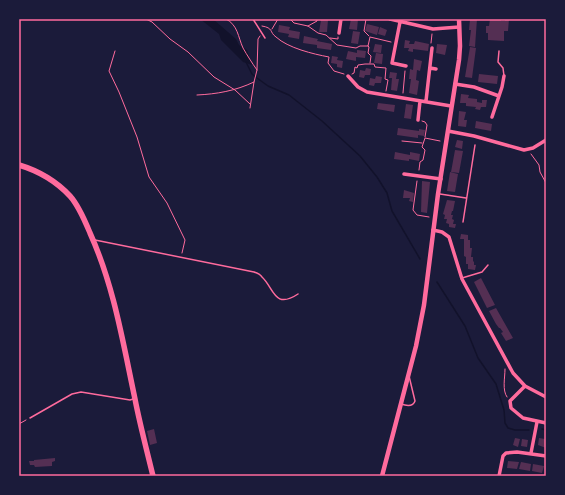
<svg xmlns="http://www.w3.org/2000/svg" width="565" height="495" font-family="Cabin,sans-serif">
<rect width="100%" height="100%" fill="#1b1b3a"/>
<path fill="#12122b" d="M 200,19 L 213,19 L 236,39 L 239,45 L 247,50 L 252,65 L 243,62 L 221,40 L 219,34 Z"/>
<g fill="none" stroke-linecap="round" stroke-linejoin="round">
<path stroke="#12122b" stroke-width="1.5" d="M 246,62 L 252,74 L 257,78 L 268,86 L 289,95 L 322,121 L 360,156 L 377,177 L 387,193 L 392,211 L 420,259
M 437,282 L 465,326 L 478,358 L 496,384 L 504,410 L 505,423 L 508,428 L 515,430 L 529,430
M 542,429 L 546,430"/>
</g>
<path fill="#542f53" d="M 351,19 L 358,19 L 357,30 L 349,29 Z
M 470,19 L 477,19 L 475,47 L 469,46 L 471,30 L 469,30 Z
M 490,19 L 501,19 L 501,21 L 505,21 L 505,19 L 509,19 L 508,31 L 504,31 L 504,41 L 488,40 L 488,33 L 486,33 L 486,26 L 489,26 Z
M 321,20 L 328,20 L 327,32 L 319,32 Z
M 367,24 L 379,27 L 377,35 L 365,31 Z
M 279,25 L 290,27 L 289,30 L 300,32 L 299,39 L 288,37 L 289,34 L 278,32 Z
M 380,27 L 387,30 L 385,36 L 378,34 Z
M 353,31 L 360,32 L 358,44 L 351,43 Z
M 304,36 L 318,39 L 317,41 L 332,44 L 331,50 L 317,48 L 317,45 L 303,43 Z
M 405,40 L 410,41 L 409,44 L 414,44 L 415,41 L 429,44 L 428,51 L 413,49 L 413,52 L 408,51 L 409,48 L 404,48 Z
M 375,44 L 382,45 L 381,53 L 373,52 Z
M 437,44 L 447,45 L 445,55 L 436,53 Z
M 470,47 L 476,48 L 472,78 L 465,77 Z
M 357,50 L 366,51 L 365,58 L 356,57 L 356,61 L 346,59 L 348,51 L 357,53 Z
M 376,53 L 383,54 L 382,64 L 374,63 Z
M 332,56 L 338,57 L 337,60 L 343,61 L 342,68 L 337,67 L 337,64 L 331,63 Z
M 414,59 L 422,61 L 420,71 L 417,70 L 416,80 L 419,81 L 417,95 L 409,93 L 411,79 L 409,79 L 410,69 L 413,70 Z
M 366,68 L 371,69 L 370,75 L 365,75 L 364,78 L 359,77 L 360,70 L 365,71 Z
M 390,72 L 397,73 L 396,79 L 399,79 L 397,91 L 391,90 L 392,78 L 389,78 Z
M 479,74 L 498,76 L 497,84 L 478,82 Z
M 376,76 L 382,77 L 381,83 L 375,83 L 374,86 L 369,85 L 370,78 L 375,79 Z
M 461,94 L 469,95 L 468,98 L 477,99 L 477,102 L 482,103 L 482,100 L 487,100 L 486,107 L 481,107 L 480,110 L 475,109 L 476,107 L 466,106 L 466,103 L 460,103 Z
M 378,103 L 395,105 L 394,112 L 377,109 Z
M 406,104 L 413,105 L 411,119 L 404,118 Z
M 459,111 L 466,112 L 464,120 L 467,120 L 466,127 L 458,126 Z
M 476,121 L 492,124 L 491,131 L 475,128 Z
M 398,128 L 419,131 L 419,129 L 425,130 L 424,136 L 418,135 L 418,138 L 397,135 Z
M 457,140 L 463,141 L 462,149 L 455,147 Z
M 455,150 L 463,151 L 459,173 L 451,172 Z
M 395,152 L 410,155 L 410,152 L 420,154 L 419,161 L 409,159 L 409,161 L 394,159 Z
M 450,172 L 458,174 L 455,192 L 447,191 Z
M 422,181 L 430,182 L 427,213 L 421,212 Z
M 404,190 L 414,193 L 413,202 L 409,201 L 410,198 L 403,198 Z
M 447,200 L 455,201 L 453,211 L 452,211 L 451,215 L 453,215 L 452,219 L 454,220 L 453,224 L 456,224 L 455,228 L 449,227 L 449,224 L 446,223 L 447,219 L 444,219 L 445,215 L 443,214 Z
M 461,234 L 468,235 L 468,240 L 470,240 L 470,248 L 472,248 L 471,257 L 473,257 L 473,261 L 474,262 L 474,265 L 476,265 L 475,270 L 468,269 L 468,264 L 466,264 L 466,257 L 464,256 L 464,239 L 460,239 Z
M 481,278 L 495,305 L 487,308 L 474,282 Z
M 496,308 L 513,338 L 506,341 L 501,333 L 503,332 L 500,328 L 499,328 L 496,324 L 489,311 Z
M 154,429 L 157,443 L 150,445 L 147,431 Z
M 515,438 L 520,439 L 518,447 L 513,445 Z
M 539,438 L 545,439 L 546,448 L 538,445 Z
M 522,439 L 528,440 L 527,447 L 521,446 Z
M 55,458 L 55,461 L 52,462 L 52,466 L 35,467 L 34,465 L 30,465 L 29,461 L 34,461 L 34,460 Z
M 508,461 L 519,462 L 517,469 L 507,468 Z
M 521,462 L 531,464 L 530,471 L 519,469 Z
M 533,464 L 544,466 L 542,473 L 532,471 Z"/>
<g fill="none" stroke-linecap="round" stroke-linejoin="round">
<path stroke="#ff6b9d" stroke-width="1" d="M 146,19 L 152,22 L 170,39 L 188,52 L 214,77 L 235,90 L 250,104
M 226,19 C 238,25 238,37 243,48 C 247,55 252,63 257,70
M 290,19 L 294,23 L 308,26 L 318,33 L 326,35 L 337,45 L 356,48 L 360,46 L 368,46 L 370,37 L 391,42
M 366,19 L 364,31 L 369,36
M 262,26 C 274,28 269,32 276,37 C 288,48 313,54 329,57 L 328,63 L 334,71 L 344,74
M 308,26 L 317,21 L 317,19
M 272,29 L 278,19
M 330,38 L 338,39 L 338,37
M 431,43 L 432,34
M 368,46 L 369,47 L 368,53 L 371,56 L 370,63
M 115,51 L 109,71 L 119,92 L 137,137 L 149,177 L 167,203 L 185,240 L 182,253
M 352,74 L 354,73 L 355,67 L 357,68 L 358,65 L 365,64 L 374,64 L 375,67 L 386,68 L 385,79 L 388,80 L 386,91
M 403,93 L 405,71
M 197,95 C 217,94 235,91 254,82
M 250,108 L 254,82 L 257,70 L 258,39 L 260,36
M 422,121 L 425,122 L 427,125 L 425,137
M 402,141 L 422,143
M 531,154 L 539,165 L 540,172 L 546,183
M 419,170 L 420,162 L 423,160 L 425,150 L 422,147 L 425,138 L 440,141
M 417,181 L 413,210 L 417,215 L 429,217
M 505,369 C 505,378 502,390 507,397
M 19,424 L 26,420"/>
<path stroke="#ff6b9d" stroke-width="1.5" d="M 253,19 L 265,38
M 499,51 L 498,62 L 503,68 L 504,76
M 440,194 L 466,198
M 463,222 L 475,145
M 95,240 L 254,272 C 257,273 260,274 262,277 C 274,288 274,310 298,294
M 462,278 L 482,272 L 488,265
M 401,404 C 407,406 413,407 415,401 L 409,376
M 30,418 L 72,394 L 81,392 L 130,400 L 133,399"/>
<path stroke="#ff6b9d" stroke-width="3.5" d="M 390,19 L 433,29 L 459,27
M 400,22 L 392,63 L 406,66
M 339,33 L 341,19
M 430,68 L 436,69
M 348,76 L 358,87 L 367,92 L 451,106
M 455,84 L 474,87 L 499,96
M 426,101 L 432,48
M 492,117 L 502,87 L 504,76
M 418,120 L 420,101
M 448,131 L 474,136 L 524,150 L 533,148 L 546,140
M 404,174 L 441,179
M 433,230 L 442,232 L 449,237 L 462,279 L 513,373 L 525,386 L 546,397
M 525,386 L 510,401 L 511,408 L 523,418 L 546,423
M 531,453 L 537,422
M 499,476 L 503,456 L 506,453 L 517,452 L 546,456"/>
<path stroke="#ff6b9d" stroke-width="4.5" d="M 382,476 L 416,346 L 424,305 L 438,194 L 459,60 L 460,46 L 459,19"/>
<path stroke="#ff6b9d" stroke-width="5.5" d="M 19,165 C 39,171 56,181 70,196 C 79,206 85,221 90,233 C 114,286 123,343 135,399 C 140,425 147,451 153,476"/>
</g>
<rect width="565" height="495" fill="none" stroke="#1b1b3a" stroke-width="40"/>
<rect x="20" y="20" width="525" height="455" fill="none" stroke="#ff6b9d" stroke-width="1.5"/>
</svg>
